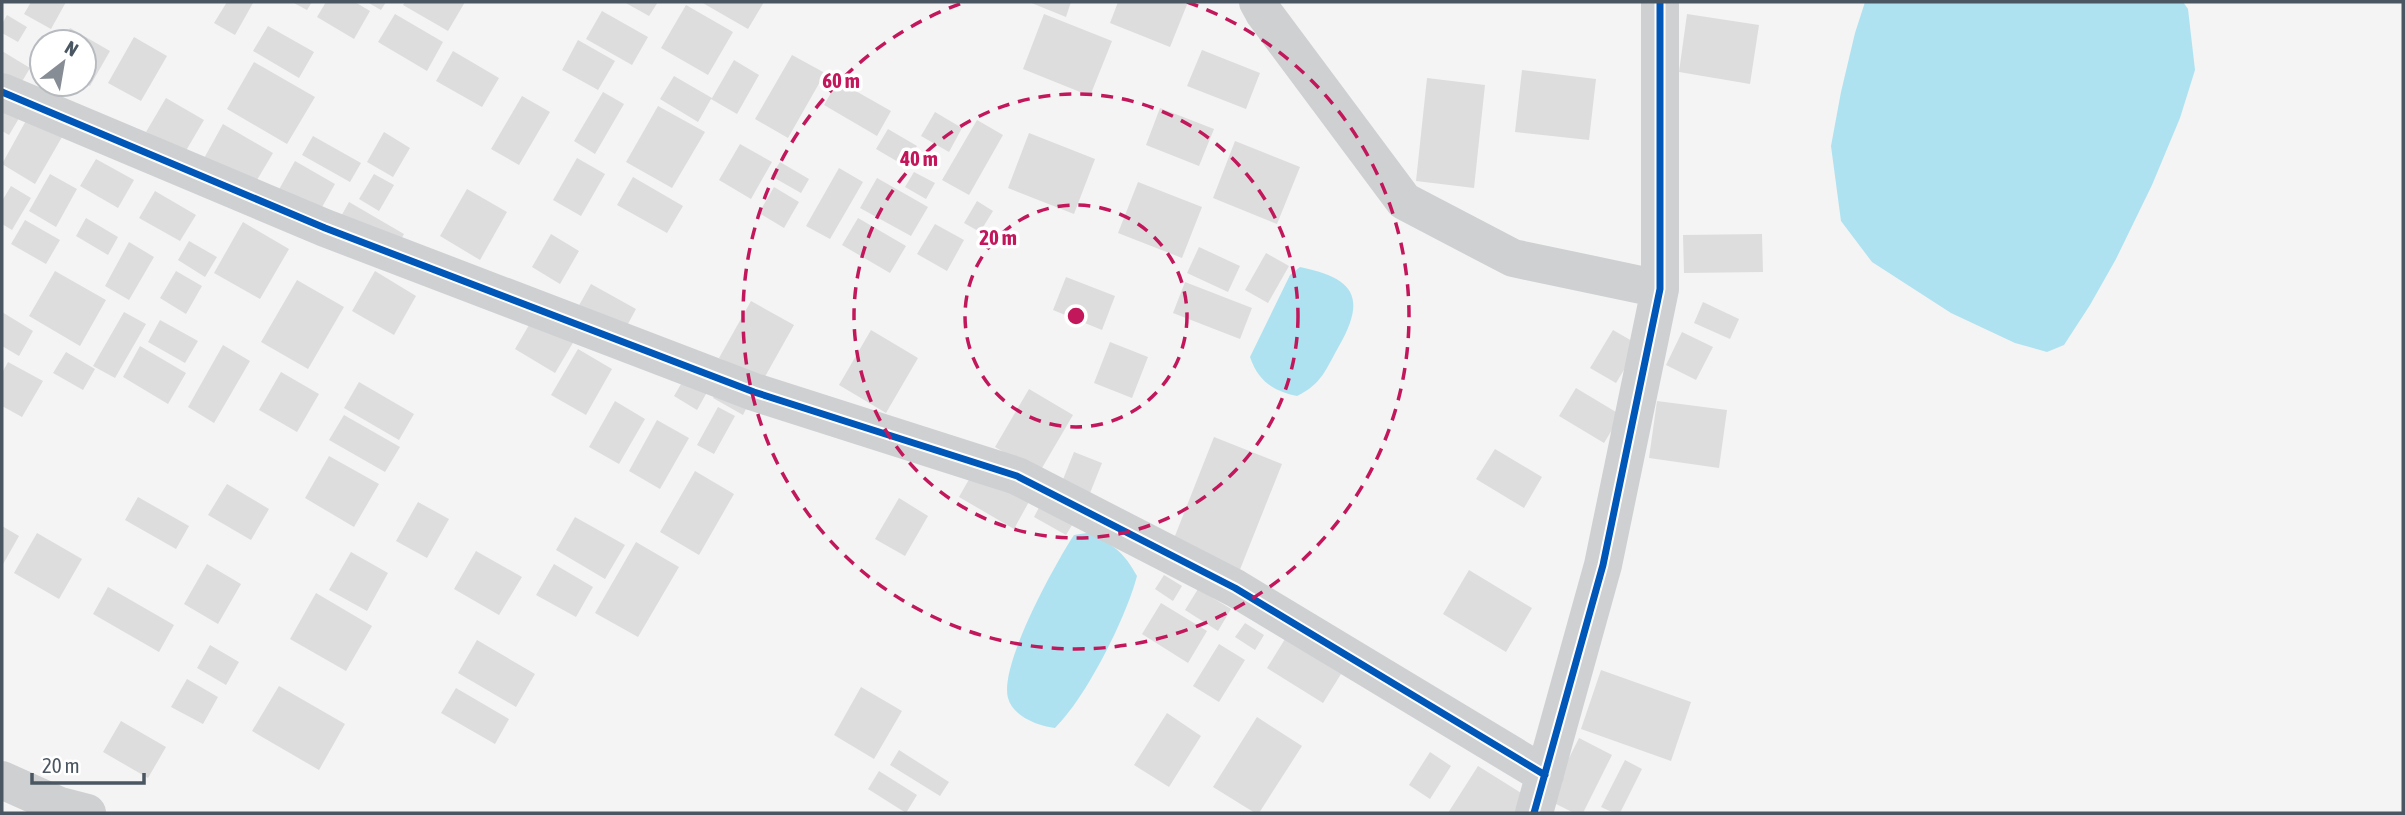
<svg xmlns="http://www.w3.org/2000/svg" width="2405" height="815" font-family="'Asap Condensed',sans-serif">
<rect width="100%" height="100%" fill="#f4f4f4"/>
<path fill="#aee2f0" d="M 1865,2 L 2183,2 L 2188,9 L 2195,70 L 2180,118 L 2152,185 L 2116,259 L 2090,305 L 2064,345 L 2047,352 L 2015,343 L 1951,313 L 1872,262 L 1841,221 L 1831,146 L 1841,92 L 1855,33 Z
M 1300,267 C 1354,278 1367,297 1339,346 C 1326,369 1322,384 1297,396 C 1273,391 1258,381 1250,357 L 1290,275 Z
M 1087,533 C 1112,543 1124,552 1137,576 C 1126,618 1086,698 1055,728 C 1039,726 1013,717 1008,698 C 999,665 1055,564 1074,535 Z"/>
<path fill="#ddddde" d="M 31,2 L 66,2 L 51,29 L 24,14 Z
M 227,2 L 253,3 L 235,35 L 214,23 Z
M 292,2 L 312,2 L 307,10 Z
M 326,2 L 355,2 L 370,11 L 354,39 L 317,17 Z
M 367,2 L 386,2 L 381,10 Z
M 405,2 L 465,2 L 448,31 L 403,5 Z
M 624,2 L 658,2 L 649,16 Z
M 701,2 L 764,2 L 748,29 Z
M 1029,2 L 1071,2 L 1066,17 Z
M 1118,2 L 1188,2 L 1170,47 L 1110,23 Z
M 686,5 L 733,32 L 708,75 L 661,48 Z
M 602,11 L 648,37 L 632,65 L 586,39 Z
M 395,14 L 443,42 L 427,71 L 378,42 Z
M 1044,14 L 1112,41 L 1090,96 L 1023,69 Z
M 1687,14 L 1759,25 L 1750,84 L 1679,72 Z
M 7,15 L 27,27 L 18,42 L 2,33 L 2,24 Z
M 268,26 L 314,52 L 299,78 L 253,51 Z
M 70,28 L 110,51 L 90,86 L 84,83 L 84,42 L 63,42 Z
M 134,37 L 167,56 L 141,101 L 108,83 Z
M 578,40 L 615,61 L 598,90 L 562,70 Z
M 1202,50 L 1260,73 L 1246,109 L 1187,86 Z
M 2,51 L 30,68 L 17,90 L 2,81 Z
M 453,51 L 499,78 L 482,107 L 436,81 Z
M 792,55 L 825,73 L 788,138 L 755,119 Z
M 734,60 L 759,75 L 737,114 L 711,99 L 698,122 L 660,99 L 674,76 L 712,98 Z
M 254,62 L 315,97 L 287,144 L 227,109 Z
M 1522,70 L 1596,79 L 1589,140 L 1515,132 Z
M 1427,78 L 1485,85 L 1474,188 L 1416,181 Z
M 838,81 L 891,111 L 877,136 L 824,105 Z
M 603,92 L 624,104 L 595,154 L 574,141 Z
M 522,96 L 550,112 L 519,165 L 491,149 Z
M 166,98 L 204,120 L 184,154 L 146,132 Z
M 2,104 L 21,115 L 9,135 L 2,131 Z
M 658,106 L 705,132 L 672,188 L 626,162 Z
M 1160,108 L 1214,129 L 1199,166 L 1146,145 Z
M 935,112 L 962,128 L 949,152 L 921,136 Z
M 28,117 L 62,137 L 35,184 L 2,164 Z
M 977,120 L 1003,135 L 969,195 L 942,180 Z
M 223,124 L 273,153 L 251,190 L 202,162 Z
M 888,129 L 917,146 L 905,166 L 876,149 Z
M 384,132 L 410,148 L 393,177 L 367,162 Z
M 1029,133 L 1095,159 L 1074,214 L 1008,188 Z
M 313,136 L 361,163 L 350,182 L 302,155 Z
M 1235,141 L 1300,167 L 1277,224 L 1213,198 Z
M 740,144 L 772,162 L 751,199 L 719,180 Z
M 577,158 L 605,174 L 581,216 L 553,200 Z
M 96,159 L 134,180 L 118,208 L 80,186 Z
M 295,161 L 335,184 L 317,216 L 277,193 Z
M 780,162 L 809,179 L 801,193 L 771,176 Z
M 839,168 L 863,182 L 830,239 L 806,226 Z
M 914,172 L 935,183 L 926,199 L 905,187 Z
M 50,174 L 77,189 L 56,227 L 29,211 Z
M 374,174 L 394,185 L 379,211 L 359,199 Z
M 633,177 L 683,206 L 667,233 L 617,205 Z
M 877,178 L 928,207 L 911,236 L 860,208 Z
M 1138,182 L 1202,207 L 1182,258 L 1118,233 Z
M 11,186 L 31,198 L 12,230 L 2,224 L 2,201 Z
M 774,187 L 799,202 L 784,228 L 759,213 Z
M 467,189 L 507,212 L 480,260 L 440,236 Z
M 155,191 L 196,215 L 180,241 L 139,218 Z
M 977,201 L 993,211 L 980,232 L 964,223 Z
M 349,202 L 404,234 L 394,252 L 339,220 Z
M 86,218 L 118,237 L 108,255 L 76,236 Z
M 858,218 L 906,246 L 890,273 L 842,245 Z
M 25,220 L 60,240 L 46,264 L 11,244 Z
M 243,222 L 289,249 L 260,299 L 214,273 Z
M 935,224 L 964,240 L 947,271 L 917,254 Z
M 551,234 L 579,251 L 560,284 L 532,267 Z
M 1762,234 L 1763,272 L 1684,273 L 1683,235 Z
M 189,241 L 217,257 L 205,277 L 178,260 Z
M 129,242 L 154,257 L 129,300 L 105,286 Z
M 1199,247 L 1240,266 L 1228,292 L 1187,273 Z
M 1266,253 L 1289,266 L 1268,303 L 1245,290 Z
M 55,271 L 106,300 L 80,346 L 29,316 Z
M 176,271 L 202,286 L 186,314 L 160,298 Z
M 375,271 L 416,296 L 394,335 L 352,311 Z
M 1066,277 L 1115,296 L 1102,330 L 1053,310 Z
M 297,280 L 344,307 L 308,369 L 261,342 Z
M 1185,282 L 1252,308 L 1240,339 L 1173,313 Z
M 591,284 L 636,309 L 622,335 L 577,309 Z
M 751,301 L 794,325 L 762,382 L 719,358 Z
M 1703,302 L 1739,319 L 1730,339 L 1694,323 Z
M 2,312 L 33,331 L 19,356 L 2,346 Z
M 124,312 L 146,324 L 115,378 L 93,366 Z
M 536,313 L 577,336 L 555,373 L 515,349 Z
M 160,320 L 198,341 L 185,363 L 148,342 Z
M 871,330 L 918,358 L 886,413 L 839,385 Z
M 1613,330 L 1639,345 L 1616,383 L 1590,368 Z
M 1682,332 L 1713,347 L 1696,380 L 1666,365 Z
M 1110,342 L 1148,357 L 1132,398 L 1094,383 Z
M 223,345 L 250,361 L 214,423 L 188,407 Z
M 140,346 L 186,373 L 168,404 L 123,377 Z
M 578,349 L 612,369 L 586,415 L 551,395 Z
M 66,352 L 95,369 L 83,390 L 53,373 Z
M 8,362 L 43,381 L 22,417 L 2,406 L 2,373 Z
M 281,372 L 319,394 L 297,432 L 259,410 Z
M 687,374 L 710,387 L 697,410 L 674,396 Z
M 359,382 L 414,414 L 399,440 L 344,408 Z
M 722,383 L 751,399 L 743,415 L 713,398 Z
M 1576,388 L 1621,415 L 1604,443 L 1559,416 Z
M 1029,389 L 1073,415 L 1039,473 L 995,447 Z
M 615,401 L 645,419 L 619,464 L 589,447 Z
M 1657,401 L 1727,410 L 1719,468 L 1649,458 Z
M 718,407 L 735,416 L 714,454 L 697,445 Z
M 344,415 L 400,447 L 385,472 L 329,440 Z
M 657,420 L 689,438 L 660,489 L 629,471 Z
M 1214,437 L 1282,464 L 1239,572 L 1171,546 Z
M 1495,449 L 1542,477 L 1524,508 L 1476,479 Z
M 1074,452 L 1102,463 L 1086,503 L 1058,492 Z
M 329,456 L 379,484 L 354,527 L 305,498 Z
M 976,467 L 1031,498 L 1014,529 L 959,497 Z
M 695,471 L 734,494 L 699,555 L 660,532 Z
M 227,484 L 269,509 L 251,540 L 208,515 Z
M 1045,496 L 1078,515 L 1066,535 L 1034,517 Z
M 138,497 L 189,526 L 176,549 L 125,520 Z
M 899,498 L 928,516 L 905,556 L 875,539 Z
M 418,502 L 449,519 L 427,558 L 396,541 Z
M 575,517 L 625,545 L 605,579 L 556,550 Z
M 2,526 L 19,536 L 2,566 Z
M 37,533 L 82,559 L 59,599 L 14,573 Z
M 636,542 L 679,567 L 638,637 L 595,613 Z
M 476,551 L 522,577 L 499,615 L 454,589 Z
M 351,552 L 388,573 L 367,611 L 329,590 Z
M 207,564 L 241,584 L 218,624 L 184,604 Z
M 554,564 L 593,587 L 576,617 L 536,595 Z
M 1469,570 L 1532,608 L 1506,652 L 1443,614 Z
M 1164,575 L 1182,586 L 1173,601 L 1155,589 Z
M 108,587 L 174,625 L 159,652 L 93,614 Z
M 1198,589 L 1231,609 L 1218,631 L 1185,610 Z
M 316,593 L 372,626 L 346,671 L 290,639 Z
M 1161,603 L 1207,631 L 1188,663 L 1142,634 Z
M 1245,623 L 1264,635 L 1255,650 L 1235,637 Z
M 1285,639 L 1341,674 L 1323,703 L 1267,668 Z
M 477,640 L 535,674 L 516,707 L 458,673 Z
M 1219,644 L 1245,660 L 1219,702 L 1193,686 Z
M 210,645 L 239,662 L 226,685 L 197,668 Z
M 1601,670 L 1691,702 L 1671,761 L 1581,729 Z
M 187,679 L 218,697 L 203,724 L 171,707 Z
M 279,686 L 345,724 L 319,770 L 252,731 Z
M 861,687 L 902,711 L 874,759 L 834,735 Z
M 456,688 L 509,719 L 495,744 L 441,713 Z
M 1167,713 L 1201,736 L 1169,787 L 1134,765 Z
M 1257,717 L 1302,746 L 1259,813 L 1255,813 L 1213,787 Z
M 121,721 L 166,747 L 148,778 L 103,752 Z
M 1579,738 L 1612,755 L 1583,813 L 1574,813 L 1548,800 Z
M 899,750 L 949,782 L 940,796 L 890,765 Z
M 1430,752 L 1451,766 L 1430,799 L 1409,785 Z
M 1625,760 L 1642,769 L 1620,813 L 1614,813 L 1601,807 Z
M 1478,766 L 1529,798 L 1519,813 L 1448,813 Z
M 879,771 L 917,795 L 906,813 L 868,789 Z"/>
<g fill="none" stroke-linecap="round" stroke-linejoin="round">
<path stroke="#ced0d2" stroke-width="38" d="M 1258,2 L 1264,13 L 1404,201 L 1513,258 L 1660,289
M 2,92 L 325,228 L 754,392 L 1017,476 L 1235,588 L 1545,775
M 2,780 L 60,806 L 87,813
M 1534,813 L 1603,565 L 1660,289 L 1660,2"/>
<g stroke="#fff" stroke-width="11">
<path id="cycleway" d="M 2,92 L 325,228 L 754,392 L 1017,476 L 1235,588 L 1545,775
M 1534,813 L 1603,565 L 1660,289 L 1660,2"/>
</g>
<use href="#cycleway" stroke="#0057b8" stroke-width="7"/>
</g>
<g fill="none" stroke="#c2185b" stroke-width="3.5" stroke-dasharray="12 9">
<circle cx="1076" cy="316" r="111"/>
<circle cx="1076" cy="316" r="222"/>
<path d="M1187 2A333 333 0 1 1 965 2"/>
</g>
<circle cx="1076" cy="316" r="10" fill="#c2185b" stroke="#fff" stroke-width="3.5"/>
<g font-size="21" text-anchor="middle" font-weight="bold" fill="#c2185b" stroke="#fff" stroke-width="7" stroke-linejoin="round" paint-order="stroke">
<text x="841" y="88">60 m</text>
<text x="919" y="166">40 m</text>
<text x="998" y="245">20 m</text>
</g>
<rect width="2405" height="815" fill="none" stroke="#4a5661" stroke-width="7"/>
<g transform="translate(63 63) rotate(31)"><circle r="33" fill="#ffffff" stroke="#b7bbc0" stroke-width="2"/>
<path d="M0-5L12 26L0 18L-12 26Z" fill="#868d94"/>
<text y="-10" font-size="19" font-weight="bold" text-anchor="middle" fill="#4a5661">N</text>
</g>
<path d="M32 773v10h112v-10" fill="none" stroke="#4a5661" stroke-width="3.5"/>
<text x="42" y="773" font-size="21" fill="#4a5661" stroke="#ffffff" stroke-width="5" paint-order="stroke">20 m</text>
</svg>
